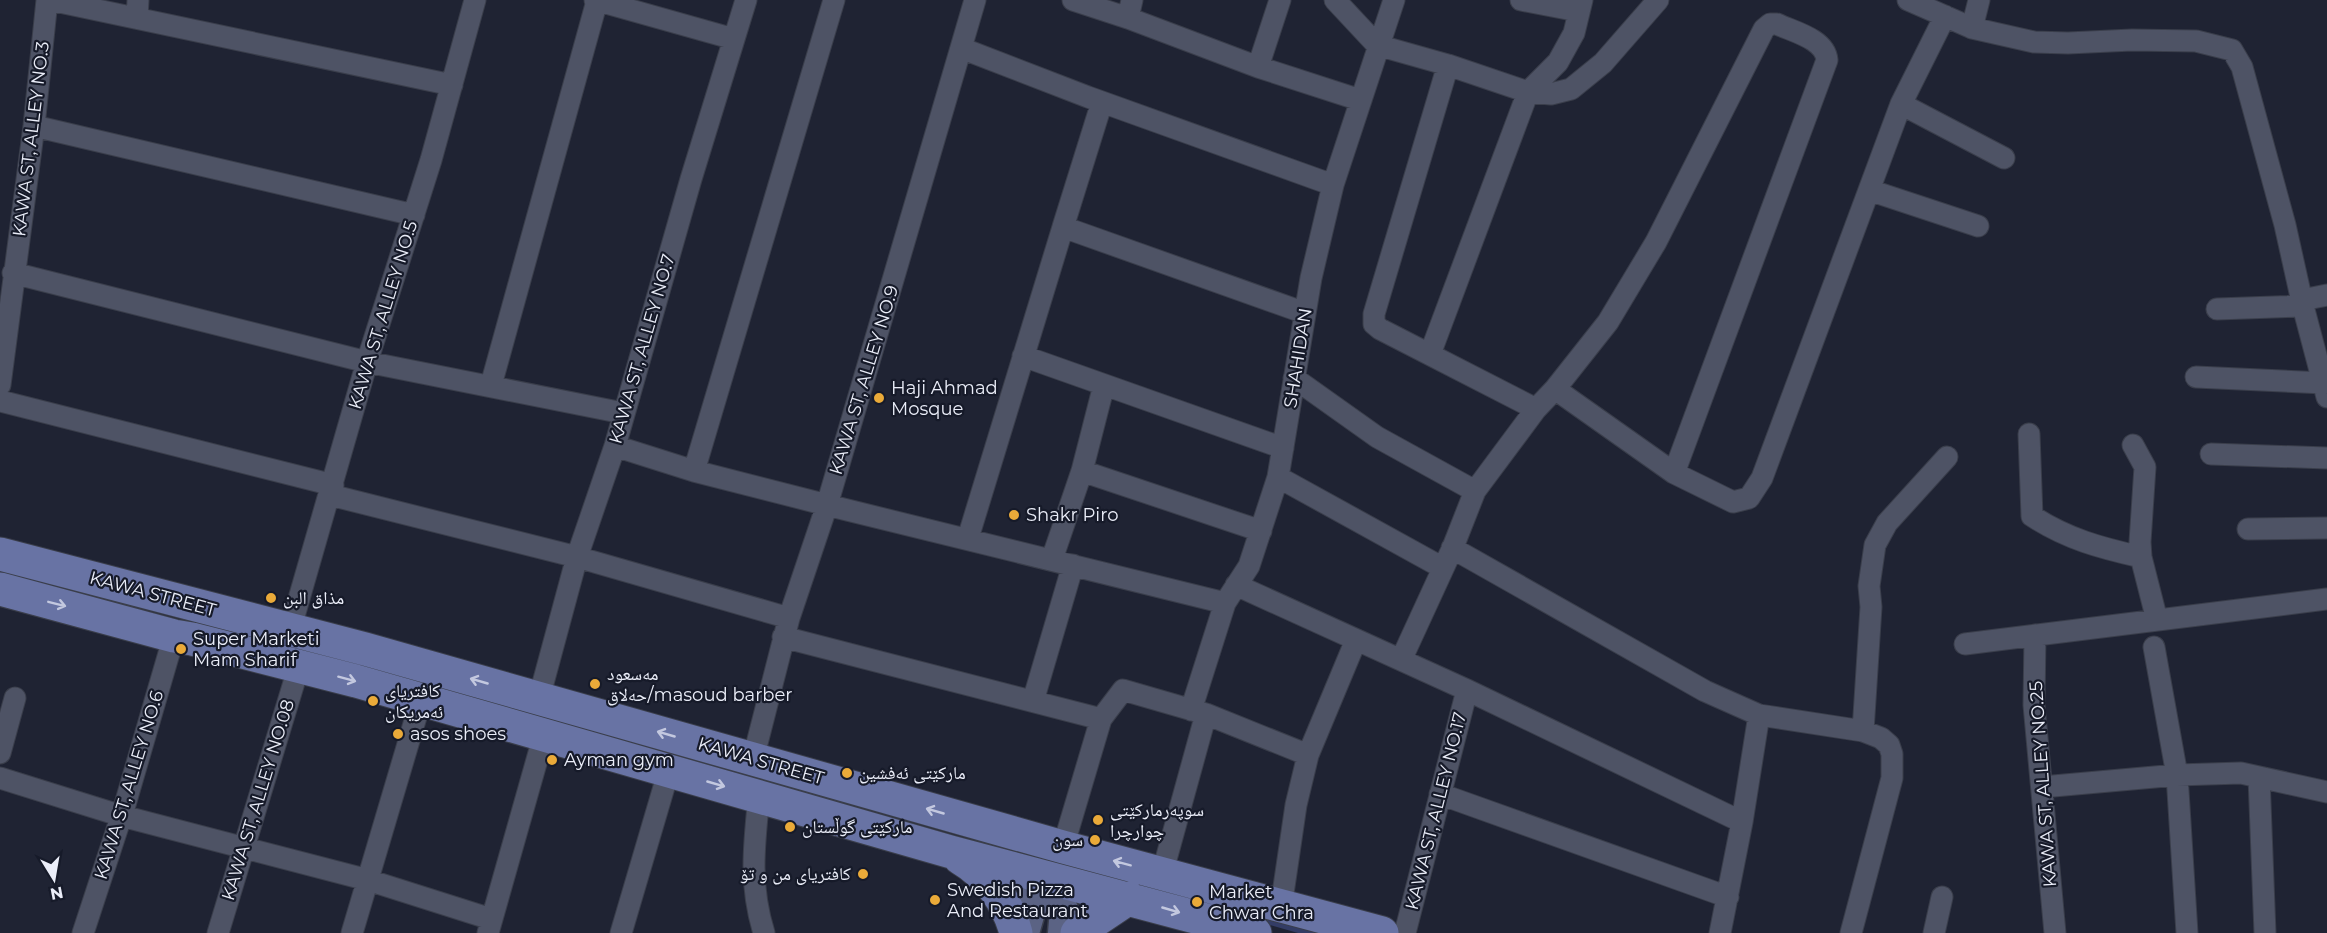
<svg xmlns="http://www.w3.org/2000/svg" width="2327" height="933" font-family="Montserrat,'Noto Naskh Arabic',sans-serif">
<rect width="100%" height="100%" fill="#1f2333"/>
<path fill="#333c65" d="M 1086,867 L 1339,933 L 1298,933 L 1085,873 Z"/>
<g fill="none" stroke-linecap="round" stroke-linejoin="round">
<g stroke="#3a3e4b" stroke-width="23">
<path id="minor" d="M 50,0 L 452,85
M 595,0 L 734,39
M 1073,0 L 1128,18 L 1132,0
M 1335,0 L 1377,45 L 1448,65 L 1528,92 L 1551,94 L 1571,89 L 1603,63 L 1658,0
M 1521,0 L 1578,11
M 1908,0 L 1972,28 L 2034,42 L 2068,43 L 2132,40 L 2196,41 L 2232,50 L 2242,67 L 2285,225 L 2303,306 L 2327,397
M 137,18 L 138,0
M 1128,18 L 1258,67 L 1280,0
M 1972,28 L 1979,0
M 961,48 L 1088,97 L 1333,185
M 1448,65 L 1374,314 L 1374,324 L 1380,329 L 1536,409
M 1258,67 L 1360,100
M 1102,102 L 1063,227 L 1305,313
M 1901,104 L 2004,158
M 34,126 L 414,215
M 1869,190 L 1978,226
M 13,273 L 367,362 L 623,413
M 2302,300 L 2327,295
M 2217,309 L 2303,306
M 1430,354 L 1528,92 L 1558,62 L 1574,33 L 1582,0
M 1023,356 L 1283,448
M 2196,377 L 2324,383
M 1294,378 L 1377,437 L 1475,491
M 0,385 L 34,126 L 47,0
M 491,385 L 597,1
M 1555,389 L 1674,473 L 1733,502 L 1749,498 L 1762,478 L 1901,104 L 1945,16
M 0,401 L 333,485
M 2029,434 L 2032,516 C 2067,539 2101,548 2141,557
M 2133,445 L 2145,467 L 2140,542 L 2141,557 L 2157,620
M 615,446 L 694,471 L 827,505 L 1225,603
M 2211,454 L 2327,458
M 694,471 L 834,0
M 1082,471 L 1261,531
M 1278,477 L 1443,568
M 330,495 L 577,557 L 789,618
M 2248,529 L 2327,528
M 968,538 L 1063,227
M 1452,548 L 1705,691 L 1759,715 L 1863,731 L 1881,738 L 1889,745 L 1892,754 L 1892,778 L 1851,933
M 1052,559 L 1082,471 L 1104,385
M 1236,585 L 1467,690 L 1742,822
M 290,630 L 367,362 L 431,160 L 475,0
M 2035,635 L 2034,705 L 2055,933
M 783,637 L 1101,719
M 1965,644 L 2327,599
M 2154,647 L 2177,775 L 2187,933
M 1401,660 L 1453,547 L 1475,491 L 1536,409 L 1555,389 L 1608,322 L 1656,242 L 1764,29 L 1770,24 L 1777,24 C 1794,32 1825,39 1827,60 L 1674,473
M 539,698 L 577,557 L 615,446 L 691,179 L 746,0
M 1033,701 L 1073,565
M 1191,710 L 1225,603 L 1249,566 L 1278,477 L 1311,278 L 1333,185 L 1394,0
M 1863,731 L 1871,607 L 1869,586 L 1875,545 L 1887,523 L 1947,457
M 0,753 L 15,698
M 753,759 L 789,618 L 827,505 L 975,0
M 2259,777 L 2265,933
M 0,778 L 122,816 L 368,880 L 491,919
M 2042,787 L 2177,775 L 2241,773 L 2327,792
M 1440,794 L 1728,897
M 759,796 C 754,845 749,885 764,933
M 1063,847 L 1101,719 L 1123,690 L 1206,714 L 1308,755
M 1162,874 L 1206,714
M 1281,907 L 1296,805 L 1308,755 L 1356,640
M 83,933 L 124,808 L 174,636
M 218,933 L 299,666
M 352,933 L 421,700
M 488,933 L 544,735
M 621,933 L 669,770
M 1405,933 L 1467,690
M 1720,933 L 1742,822 L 1759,715
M 1934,933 L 1942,897"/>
</g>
<g stroke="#3a3e4b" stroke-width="31">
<path id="secondary" d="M 1025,933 L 1037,891 L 1042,885 L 1054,879 L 1064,910 L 1062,933"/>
</g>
<g stroke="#3a3e4b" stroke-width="35">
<path id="primary" d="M 0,554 L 365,649 L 1063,847 L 1382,933
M 0,589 L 174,636 L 192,639 L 356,681 L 951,852 L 1255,933
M 960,858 C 987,874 1008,902 1016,933
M 1077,933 L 1129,898"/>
</g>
<use href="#minor" stroke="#4e5365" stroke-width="21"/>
<use href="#secondary" stroke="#5b6384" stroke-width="28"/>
<use href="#primary" stroke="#6873a4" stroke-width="33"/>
</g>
<defs><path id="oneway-shaft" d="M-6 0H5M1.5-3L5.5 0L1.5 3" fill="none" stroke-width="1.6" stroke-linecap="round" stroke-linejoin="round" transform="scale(1.5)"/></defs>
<g stroke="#c3c8df">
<use href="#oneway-shaft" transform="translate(57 604) rotate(14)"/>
<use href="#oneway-shaft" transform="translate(347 679) rotate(15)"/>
<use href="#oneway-shaft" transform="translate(479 681) rotate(-164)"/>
<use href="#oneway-shaft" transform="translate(666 734) rotate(-164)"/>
<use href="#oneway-shaft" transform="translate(716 784) rotate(16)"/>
<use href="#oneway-shaft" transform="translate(935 811) rotate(-164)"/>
<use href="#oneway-shaft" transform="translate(1122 863) rotate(-165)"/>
<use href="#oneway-shaft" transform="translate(1171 910) rotate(16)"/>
</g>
<g fill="#eaaa39" stroke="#161a29" stroke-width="2">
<circle cx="879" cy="398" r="6"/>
<circle cx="1014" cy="515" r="6"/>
<circle cx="271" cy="598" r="6"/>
<circle cx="181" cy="649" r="6"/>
<circle cx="595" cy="684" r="6"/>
<circle cx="373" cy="701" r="6"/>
<circle cx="398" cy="734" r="6"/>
<circle cx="552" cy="760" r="6"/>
<circle cx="847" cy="773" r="6"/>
<circle cx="1098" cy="820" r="6"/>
<circle cx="790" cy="827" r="6"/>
<circle cx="1095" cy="840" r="6"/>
<circle cx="863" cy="874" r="6"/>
<circle cx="935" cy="900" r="6"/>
<circle cx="1197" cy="902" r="6"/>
</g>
<g text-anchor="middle" stroke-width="4.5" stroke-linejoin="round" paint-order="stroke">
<g font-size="18" fill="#eaedf8" stroke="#161a29">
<text transform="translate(31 139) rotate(-83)" y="6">KAWA ST, ALLEY NO.3</text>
<text transform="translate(383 315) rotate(-73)" y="6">KAWA ST, ALLEY NO.5</text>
<text transform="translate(642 349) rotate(-74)" y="6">KAWA ST, ALLEY NO.7</text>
<text transform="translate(1298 358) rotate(-81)" y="6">SHAHIDAN</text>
<text transform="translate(864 380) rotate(-73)" y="6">KAWA ST, ALLEY NO.9</text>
<text transform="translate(153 594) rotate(15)" y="6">KAWA STREET</text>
<text transform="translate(761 761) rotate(16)" y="6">KAWA STREET</text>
<text transform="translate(2043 784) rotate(-94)" y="6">KAWA ST, ALLEY NO.25</text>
<text transform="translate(129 785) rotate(-73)" y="6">KAWA ST, ALLEY NO.6</text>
<text transform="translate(258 800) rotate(-73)" y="6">KAWA ST, ALLEY NO.08</text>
<text transform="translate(1436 811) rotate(-76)" y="6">KAWA ST, ALLEY NO.17</text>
</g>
<g font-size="18" fill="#eaedf8" stroke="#161a29" text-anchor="start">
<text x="891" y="394">Haji Ahmad<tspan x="891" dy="21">Mosque</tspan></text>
<text x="1026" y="521">Shakr Piro</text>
<text x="283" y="604">مذاق البن</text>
<text x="193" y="645">Super Marketi<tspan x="193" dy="21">Mam Sharif</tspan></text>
<text x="607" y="680">مەسعود<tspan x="607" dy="21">حەلاق/masoud barber</tspan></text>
<text x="385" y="697">کافتریای<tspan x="385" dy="21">ئەمریکان</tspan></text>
<text x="410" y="740">asos shoes</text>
<text x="564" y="766">Ayman gym</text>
<text x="859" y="779">مارکێتی ئەفشین</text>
<text x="1110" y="816">سوپەرمارکێتی<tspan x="1110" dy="21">چوارچرا</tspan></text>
<text x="802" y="833">مارکێتی گوڵستان</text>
<text x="1083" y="846" text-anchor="end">سون</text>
<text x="851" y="880" text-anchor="end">کافتریای من و تۆ</text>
<text x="947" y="896">Swedish Pizza<tspan x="947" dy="21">And Restaurant</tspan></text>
<text x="1209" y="898">Market<tspan x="1209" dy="21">Chwar Chra</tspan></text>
</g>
</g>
<g transform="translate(54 879) rotate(169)" stroke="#161a29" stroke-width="4.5" paint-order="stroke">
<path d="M0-4.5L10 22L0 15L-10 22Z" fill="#eaedf8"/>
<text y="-9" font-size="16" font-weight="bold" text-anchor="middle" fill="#eaedf8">N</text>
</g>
</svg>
